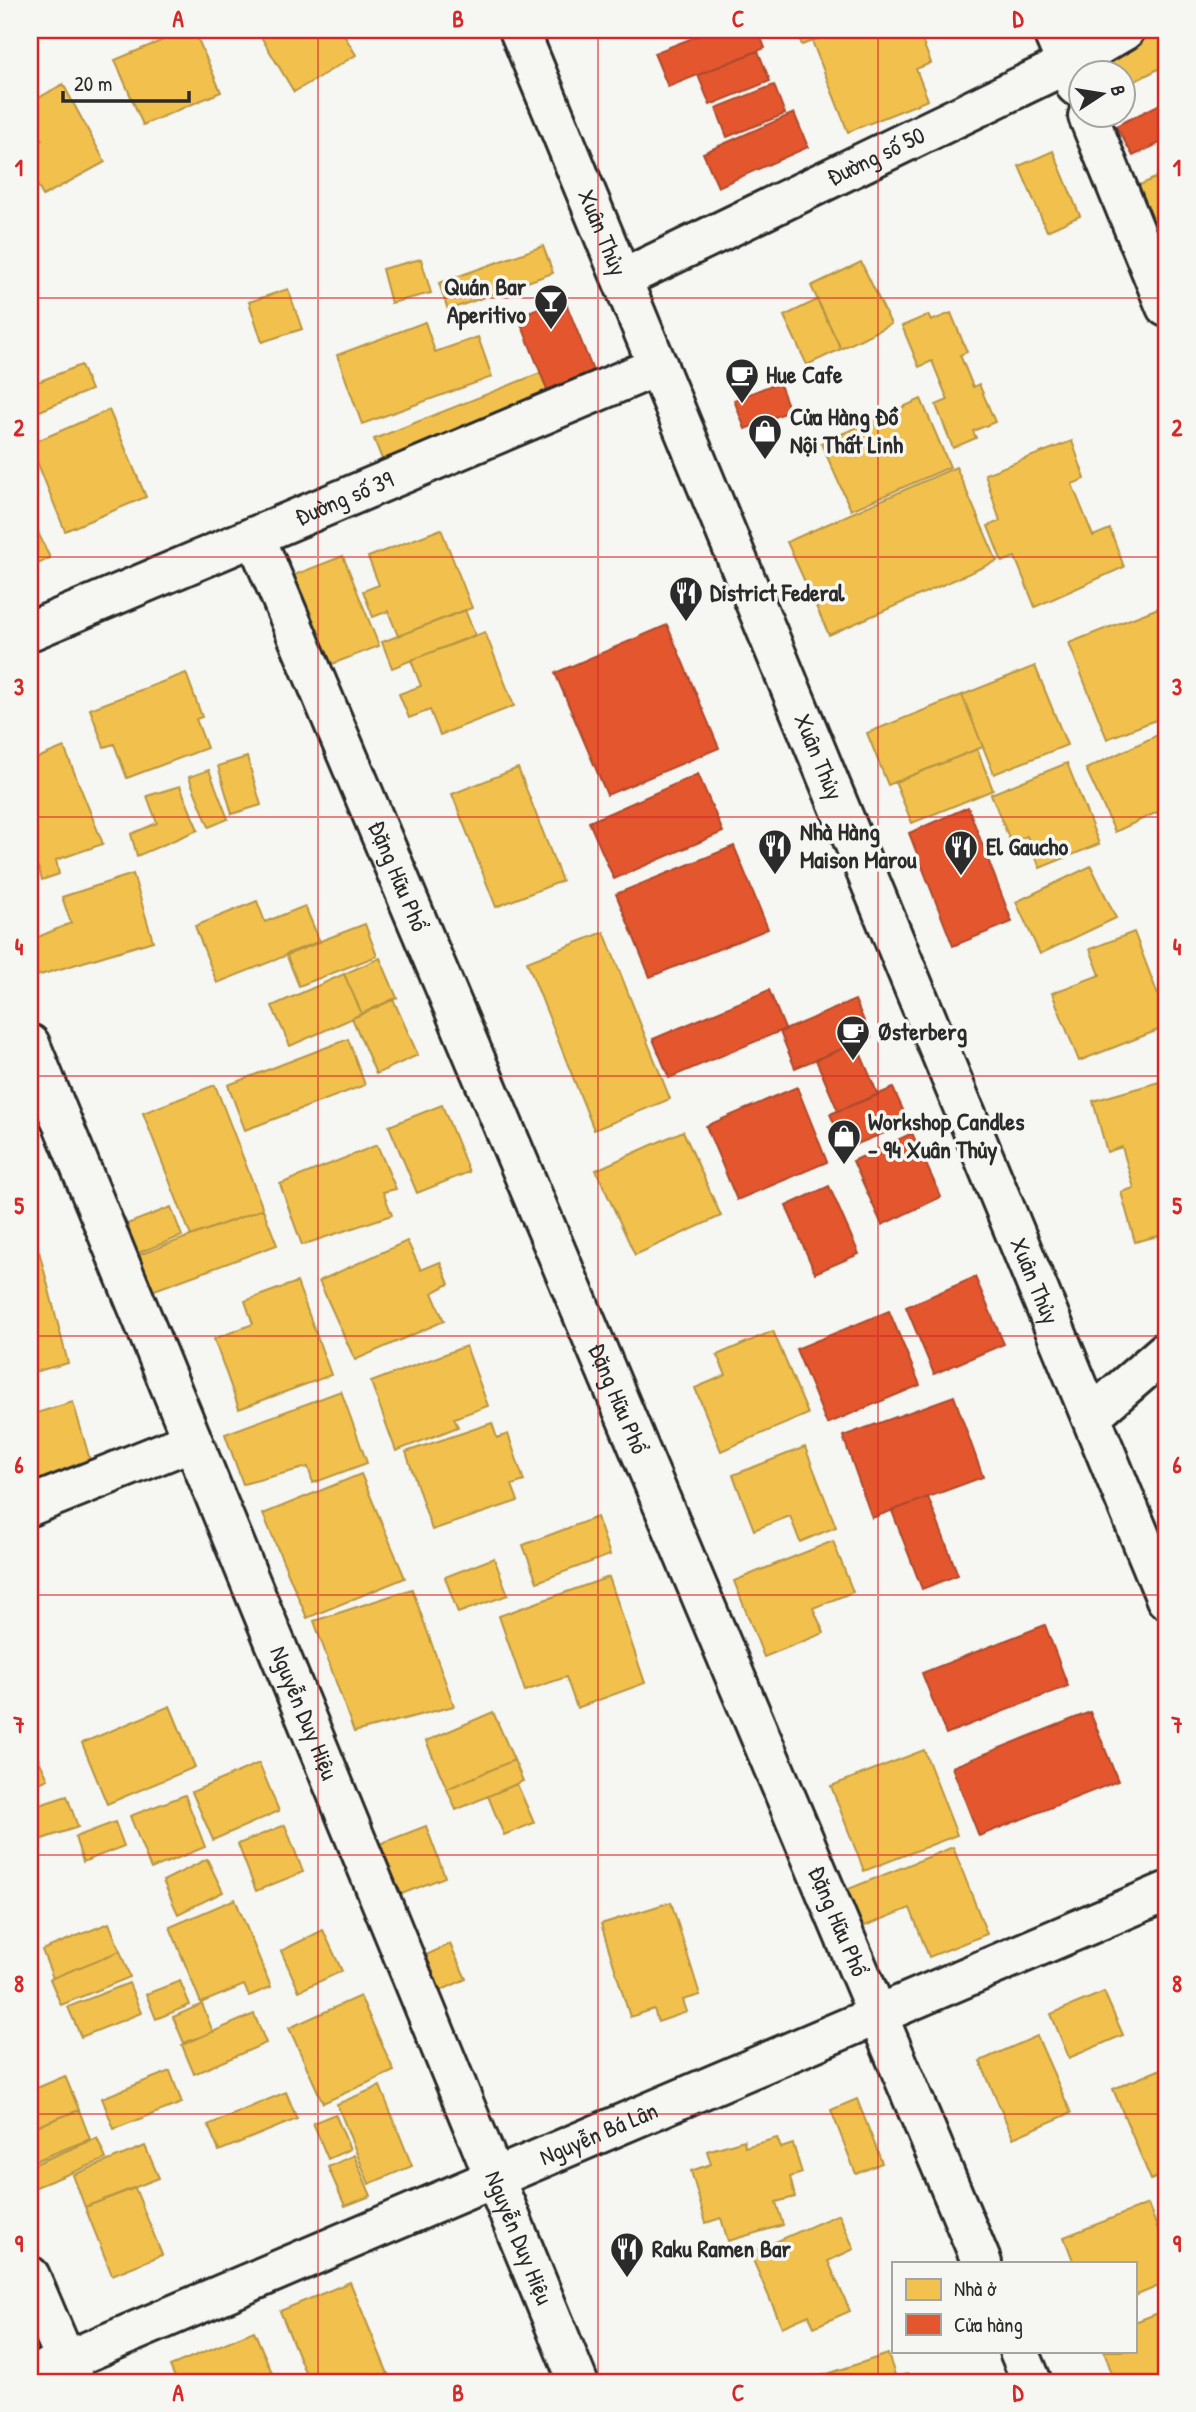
<svg xmlns="http://www.w3.org/2000/svg" width="1196" height="2412" font-family="'Patrick Hand',sans-serif">
<rect width="100%" height="100%" fill="#f6f6f2"/>
<filter id="ink" filterUnits="userSpaceOnUse"><feTurbulence type="fractalNoise" baseFrequency=".0143" numOctaves="2"/><feDisplacementMap in="SourceGraphic" scale="14" xChannelSelector="R" yChannelSelector="G"/><feConvolveMatrix kernelMatrix="1 2 1 2 8 2 1 2 1" color-interpolation-filters="sRGB"/></filter>
<g filter="url(#ink)">
<path fill="#f2c14e" stroke="#b69444" stroke-width="2" d="M 187,30 L 194,30 L 221,92 L 143,125 L 115,60 Z
M 257,30 L 341,30 L 356,55 L 294,92 Z
M 796,30 L 841,30 L 802,45 Z
M 841,30 L 918,30 L 931,63 L 916,69 L 928,100 L 848,132 L 812,41 Z
M 1147,30 L 1166,30 L 1166,65 L 1122,88 L 1122,74 L 1100,74 L 1092,58 Z
M 63,84 L 105,162 L 43,196 L 30,171 L 30,146 L 42,140 L 30,116 L 30,103 Z
M 1053,151 L 1080,216 L 1047,231 L 1019,166 Z
M 1166,172 L 1166,200 L 1155,178 Z
M 1155,178 L 1166,200 L 1166,231 L 1143,243 L 1120,194 Z
M 543,246 L 553,273 L 448,310 L 439,283 Z
M 421,259 L 431,293 L 391,303 L 382,269 Z
M 861,262 L 891,324 L 841,349 L 811,286 Z
M 288,289 L 302,329 L 262,342 L 249,302 Z
M 817,300 L 841,349 L 807,365 L 784,316 Z
M 951,313 L 967,352 L 960,355 L 973,387 L 979,384 L 995,422 L 973,431 L 976,438 L 953,448 L 936,405 L 948,400 L 932,361 L 919,367 L 902,326 L 928,315 L 931,321 Z
M 425,322 L 435,352 L 478,337 L 492,377 L 362,424 L 337,355 Z
M 81,365 L 91,390 L 30,415 L 30,385 Z
M 540,373 L 553,404 L 386,469 L 374,439 Z
M 921,399 L 950,467 L 851,510 L 821,443 Z
M 109,410 L 146,497 L 65,531 L 30,444 Z
M 1072,441 L 1085,479 L 1072,484 L 1093,536 L 1110,529 L 1124,567 L 1035,607 L 1015,557 L 1002,562 L 988,526 L 1000,521 L 985,474 Z
M 956,467 L 997,561 L 829,635 L 787,542 Z
M 30,515 L 50,558 L 30,568 Z
M 441,529 L 472,608 L 398,636 L 388,611 L 373,617 L 363,591 L 379,585 L 368,557 Z
M 343,556 L 379,646 L 314,671 L 279,581 Z
M 1166,605 L 1166,716 L 1107,739 L 1069,643 Z
M 465,610 L 475,635 L 392,668 L 382,642 Z
M 485,632 L 514,706 L 440,735 L 430,710 L 409,718 L 399,694 L 421,686 L 411,660 Z
M 1035,666 L 1067,745 L 994,774 L 962,695 Z
M 186,673 L 202,717 L 196,719 L 207,748 L 127,778 L 114,744 L 104,747 L 90,709 Z
M 962,695 L 983,747 L 888,785 L 867,733 Z
M 1166,731 L 1166,808 L 1115,832 L 1086,769 Z
M 64,747 L 103,844 L 56,860 L 59,874 L 42,880 L 38,867 L 30,870 L 30,761 Z
M 977,749 L 993,790 L 912,823 L 895,782 Z
M 247,757 L 261,805 L 232,814 L 218,766 Z
M 1067,763 L 1099,844 L 1040,868 L 1027,836 L 1011,843 L 991,794 Z
M 518,768 L 562,881 L 496,907 L 452,794 Z
M 209,770 L 228,819 L 209,827 L 189,777 Z
M 180,786 L 198,830 L 137,856 L 131,834 L 157,823 L 147,796 Z
M 1091,866 L 1116,918 L 1040,954 L 1016,902 Z
M 133,874 L 153,941 L 37,976 L 31,940 L 71,923 L 62,897 Z
M 257,901 L 265,922 L 305,906 L 320,942 L 217,983 L 195,926 Z
M 365,924 L 377,956 L 299,986 L 286,954 Z
M 604,932 L 670,1099 L 594,1130 L 527,962 Z
M 1134,932 L 1166,1016 L 1166,1027 L 1079,1061 L 1052,993 L 1100,975 L 1090,949 Z
M 380,958 L 397,998 L 362,1014 L 344,974 Z
M 344,974 L 362,1014 L 290,1046 L 272,1006 Z
M 393,999 L 418,1055 L 376,1074 L 352,1018 Z
M 348,1039 L 365,1085 L 245,1130 L 228,1085 Z
M 1166,1080 L 1166,1234 L 1135,1242 L 1121,1192 L 1134,1188 L 1122,1147 L 1107,1152 L 1093,1101 Z
M 215,1085 L 263,1209 L 191,1236 L 143,1113 Z
M 442,1105 L 469,1172 L 417,1193 L 389,1126 Z
M 683,1131 L 721,1216 L 635,1255 L 596,1170 Z
M 377,1145 L 396,1189 L 383,1192 L 392,1215 L 302,1245 L 280,1184 Z
M 171,1207 L 182,1236 L 125,1258 L 114,1229 Z
M 263,1209 L 277,1245 L 141,1295 L 128,1259 Z
M 407,1241 L 421,1270 L 440,1262 L 449,1284 L 432,1293 L 444,1321 L 355,1360 L 319,1281 Z
M 39,1251 L 68,1363 L 30,1373 L 30,1253 Z
M 297,1282 L 331,1375 L 239,1409 L 214,1339 L 253,1324 L 245,1301 Z
M 773,1331 L 808,1414 L 721,1451 L 695,1388 L 726,1375 L 717,1355 Z
M 466,1346 L 488,1406 L 454,1418 L 458,1427 L 396,1451 L 371,1382 Z
M 341,1391 L 367,1463 L 313,1483 L 308,1467 L 243,1484 L 225,1434 Z
M 73,1402 L 95,1477 L 30,1497 L 30,1415 Z
M 492,1423 L 497,1438 L 508,1434 L 524,1481 L 512,1485 L 518,1501 L 432,1530 L 406,1452 Z
M 805,1447 L 836,1527 L 800,1542 L 790,1516 L 754,1530 L 733,1475 Z
M 361,1474 L 405,1578 L 307,1618 L 263,1514 Z
M 597,1517 L 610,1555 L 537,1582 L 523,1545 Z
M 833,1541 L 853,1592 L 813,1608 L 824,1633 L 764,1657 L 734,1581 Z
M 494,1558 L 508,1595 L 458,1613 L 445,1577 Z
M 609,1577 L 645,1683 L 577,1708 L 566,1677 L 525,1691 L 499,1616 Z
M 412,1589 L 454,1706 L 354,1732 L 314,1621 Z
M 170,1706 L 195,1767 L 107,1804 L 82,1743 Z
M 493,1712 L 514,1760 L 447,1789 L 426,1741 Z
M 34,1750 L 48,1779 L 30,1787 L 30,1752 Z
M 924,1750 L 957,1835 L 864,1871 L 831,1786 Z
M 514,1760 L 523,1781 L 456,1810 L 447,1789 Z
M 259,1763 L 279,1811 L 213,1840 L 192,1792 Z
M 517,1784 L 534,1823 L 504,1835 L 488,1796 Z
M 185,1795 L 205,1847 L 151,1869 L 130,1816 Z
M 67,1796 L 78,1827 L 30,1843 L 30,1808 Z
M 115,1822 L 124,1846 L 83,1862 L 75,1837 Z
M 285,1825 L 303,1872 L 256,1891 L 238,1844 Z
M 426,1826 L 445,1877 L 389,1899 L 369,1848 Z
M 953,1847 L 987,1934 L 929,1957 L 910,1908 L 855,1930 L 841,1892 Z
M 207,1859 L 223,1892 L 178,1914 L 163,1881 Z
M 235,1899 L 271,1987 L 249,1996 L 244,1985 L 201,2003 L 170,1927 Z
M 671,1902 L 700,1995 L 683,2000 L 687,2012 L 658,2022 L 654,2009 L 630,2017 L 601,1924 Z
M 109,1923 L 120,1951 L 53,1978 L 42,1950 Z
M 323,1930 L 342,1971 L 299,1991 L 281,1951 Z
M 450,1944 L 466,1979 L 429,1996 L 413,1961 Z
M 120,1951 L 130,1977 L 61,2005 L 50,1979 Z
M 180,1981 L 190,2005 L 156,2019 L 146,1994 Z
M 129,1983 L 141,2013 L 81,2037 L 68,2007 Z
M 1104,1992 L 1123,2035 L 1069,2058 L 1051,2014 Z
M 360,1996 L 394,2071 L 323,2103 L 289,2028 Z
M 202,2004 L 213,2032 L 184,2043 L 173,2017 Z
M 254,2014 L 266,2043 L 194,2074 L 182,2045 Z
M 1037,2036 L 1071,2113 L 1013,2138 L 980,2061 Z
M 1166,2067 L 1166,2173 L 1151,2180 L 1113,2089 Z
M 170,2071 L 182,2103 L 114,2129 L 102,2098 Z
M 65,2076 L 79,2110 L 30,2129 L 30,2091 Z
M 380,2086 L 412,2166 L 369,2184 L 337,2104 Z
M 286,2092 L 297,2119 L 219,2151 L 208,2125 Z
M 857,2099 L 882,2163 L 856,2174 L 831,2110 Z
M 79,2110 L 90,2139 L 30,2163 L 30,2129 Z
M 335,2114 L 350,2149 L 328,2159 L 313,2123 Z
M 97,2138 L 106,2159 L 31,2189 L 30,2166 Z
M 777,2138 L 781,2148 L 793,2144 L 802,2173 L 790,2177 L 795,2197 L 776,2202 L 783,2225 L 728,2241 L 721,2218 L 706,2223 L 691,2171 L 711,2164 L 707,2151 L 744,2140 L 745,2147 Z
M 145,2146 L 159,2178 L 85,2207 L 73,2175 Z
M 354,2155 L 371,2196 L 345,2206 L 328,2167 Z
M 135,2188 L 162,2255 L 112,2275 L 85,2207 Z
M 1148,2204 L 1166,2250 L 1166,2283 L 1135,2296 L 1135,2263 L 1074,2263 L 1064,2237 Z
M 839,2214 L 854,2249 L 828,2261 L 850,2311 L 814,2327 L 809,2315 L 782,2327 L 750,2253 Z
M 350,2282 L 388,2374 L 368,2382 L 309,2382 L 280,2311 Z
M 1166,2310 L 1166,2382 L 1115,2382 L 1104,2351 L 1135,2351 L 1135,2322 Z
M 254,2331 L 276,2382 L 177,2382 L 170,2366 Z
M 888,2354 L 896,2378 L 908,2374 L 911,2382 L 803,2382 Z"/>
<path fill="#e4572e" stroke="#ac4a2d" stroke-width="2" d="M 713,30 L 758,30 L 765,48 L 668,87 L 654,53 Z
M 758,51 L 770,81 L 710,105 L 698,75 Z
M 774,85 L 785,114 L 727,137 L 716,108 Z
M 1166,101 L 1166,140 L 1133,156 L 1116,126 Z
M 794,113 L 808,147 L 718,187 L 703,153 Z
M 564,298 L 599,386 L 553,404 L 518,316 Z
M 779,382 L 790,411 L 745,429 L 734,400 Z
M 667,625 L 719,748 L 607,795 L 555,673 Z
M 698,774 L 723,832 L 614,879 L 589,822 Z
M 968,807 L 1012,922 L 953,946 L 909,833 Z
M 734,846 L 768,929 L 650,977 L 616,894 Z
M 769,990 L 785,1029 L 669,1078 L 653,1039 Z
M 855,1000 L 871,1037 L 795,1068 L 780,1032 Z
M 856,1043 L 878,1095 L 838,1111 L 816,1060 Z
M 797,1087 L 827,1162 L 737,1200 L 706,1126 Z
M 893,1088 L 909,1123 L 845,1149 L 830,1114 Z
M 912,1133 L 941,1197 L 882,1225 L 853,1161 Z
M 829,1186 L 859,1254 L 815,1273 L 786,1206 Z
M 975,1277 L 1004,1344 L 934,1374 L 906,1307 Z
M 889,1311 L 920,1385 L 827,1424 L 796,1349 Z
M 954,1396 L 983,1477 L 872,1518 L 843,1436 Z
M 928,1497 L 958,1575 L 922,1589 L 892,1511 Z
M 1045,1625 L 1068,1686 L 946,1734 L 922,1673 Z
M 1090,1712 L 1118,1781 L 979,1836 L 952,1767 Z"/>
<g fill="none" stroke-linecap="round" stroke-linejoin="round">
<g stroke="#2b2b2b" stroke-width="44">
<g id="minor">
<path id="s1" d="M 519,30 L 1166,1599"/>
<path d="M 1052,30 L 1076,86"/>
<path d="M 1088,116 L 1166,307"/>
<path id="s2" d="M 622,279 L 1067,64 L 1125,30"/>
<path id="s3" d="M 255,536 L 982,2263"/>
<path id="s4" d="M 30,631 L 658,366"/>
<path id="s5" d="M 30,1044 L 578,2382"/>
<path d="M 1091,1416 L 1166,1351"/>
<path d="M 30,1506 L 192,1441"/>
<path d="M 30,2276 L 75,2382"/>
<path d="M 1019,2351 L 1032,2382"/>
<path id="s6" d="M 30,2376 L 1166,1892"/>
</g>
</g>
<use href="#minor" stroke="#f6f6f2" stroke-width="38"/>
</g>
</g>
<path fill="none" stroke="#d62828" stroke-width="2" stroke-opacity="0.55" d="M 318,30 L 318,2382M 598,30 L 598,2382M 878,30 L 878,2382M 30,298 L 1166,298M 30,557 L 1166,557M 30,817 L 1166,817M 30,1076 L 1166,1076M 30,1336 L 1166,1336M 30,1595 L 1166,1595M 30,1855 L 1166,1855M 30,2114 L 1166,2114"/>
<defs>
<g id="bar-pin" transform="scale(1.75)"><path d="M0 17L-7.5 6A9.5 9.5 0 1 1 7.5 6Z" fill="#2b2b2b" stroke="#f6f6f2"/><path d="M-6-5H6L.8 .8V4.5H3.5V6h-7V4.5H-.8V.8Z" fill="#fff"/></g>
<g id="cafe-pin" transform="scale(1.75)"><path d="M0 17L-7.5 6A9.5 9.5 0 1 1 7.5 6Z" fill="#2b2b2b" stroke="#f6f6f2"/><path d="M-5.5-4.5H6V0H3Q3 3.5 0 3.5H-2.5Q-5.5 3.5-5.5 0ZM3-3.2v2h1.7v-2ZM-6 4.5H4V6H-6Z" fill="#fff"/></g>
<g id="shop-pin" transform="scale(1.75)"><path d="M0 17L-7.5 6A9.5 9.5 0 1 1 7.5 6Z" fill="#2b2b2b" stroke="#f6f6f2"/><path d="M-5-2.5h2.3a2.7 3.5 0 0 1 5.4 0H5L5.5 6h-11ZM-1.5-2.5h3a1.5 2.3 0 0 0-3 0Z" fill="#fff"/></g>
<g id="restaurant-pin" transform="scale(1.75)"><path d="M0 17L-7.5 6A9.5 9.5 0 1 1 7.5 6Z" fill="#2b2b2b" stroke="#f6f6f2"/><path d="M-5-6h1v4h1v-4h1v4h1v-4h1v5L-1.5 .5V6h-2V.5L-5-1ZM5-6V6H3V1.5H1.5Q1.5-4 5-6Z" fill="#fff"/></g>
</defs>
<g fill-rule="evenodd">
<use href="#bar-pin" x="551" y="301"/>
<use href="#cafe-pin" x="742" y="375"/>
<use href="#shop-pin" x="765" y="431"/>
<use href="#restaurant-pin" x="686" y="593"/>
<use href="#restaurant-pin" x="775" y="846"/>
<use href="#restaurant-pin" x="961" y="847"/>
<use href="#cafe-pin" x="853" y="1032"/>
<use href="#shop-pin" x="844" y="1136"/>
<use href="#restaurant-pin" x="627" y="2249"/>
</g>
<g text-anchor="middle" stroke-width="7" stroke-linejoin="round" paint-order="stroke">
<g font-size="24" fill="#2b2b2b" stroke="#f6f6f2">
<text dy="8" stroke="none"><textPath href="#s2" startOffset="282">Đường số 50</textPath></text>
<text dy="8" stroke="none"><textPath href="#s1" startOffset="219">Xuân Thủy</textPath></text>
<text dy="8" stroke="none"><textPath href="#s4" startOffset="341">Đường số 39</textPath></text>
<text dy="8" stroke="none"><textPath href="#s1" startOffset="786">Xuân Thủy</textPath></text>
<text dy="8" stroke="none"><textPath href="#s3" startOffset="369">Đặng Hữu Phổ</textPath></text>
<text dy="8" stroke="none"><textPath href="#s1" startOffset="1353">Xuân Thủy</textPath></text>
<text dy="8" stroke="none"><textPath href="#s3" startOffset="936">Đặng Hữu Phổ</textPath></text>
<text dy="8" stroke="none"><textPath href="#s5" startOffset="723">Nguyễn Duy Hiệu</textPath></text>
<text dy="8" stroke="none"><textPath href="#s3" startOffset="1503">Đặng Hữu Phổ</textPath></text>
<text dy="8" stroke="none"><textPath href="#s6" startOffset="618">Nguyễn Bá Lân</textPath></text>
<text dy="8" stroke="none"><textPath href="#s5" startOffset="1290">Nguyễn Duy Hiệu</textPath></text>
</g>
<g font-size="24" font-weight="bold" fill="#2b2b2b" stroke="#f6f6f2" text-anchor="start">
<text x="526" y="295" text-anchor="end">Quán Bar<tspan x="526" dy="28">Aperitivo</tspan></text>
<text x="766" y="383">Hue Cafe</text>
<text x="790" y="425">Cửa Hàng Đồ<tspan x="790" dy="28">Nội Thất Linh</tspan></text>
<text x="710" y="601">District Federal</text>
<text x="800" y="840">Nhà Hàng<tspan x="800" dy="28">Maison Marou</tspan></text>
<text x="986" y="855">El Gaucho</text>
<text x="878" y="1040">Østerberg</text>
<text x="868" y="1130">Workshop Candles<tspan x="868" dy="28">- 94 Xuân Thủy</tspan></text>
<text x="652" y="2257">Raku Ramen Bar</text>
</g>
</g>
<rect width="1196" height="2412" fill="none" stroke="#f6f6f2" stroke-width="77"/>
<rect x="892" y="2262" width="245" height="91" fill="#f6f6f2" stroke="#a5a5a2" stroke-width="2"/>
<rect x="906" y="2279" width="35" height="21" fill="#f2c14e" stroke="#a5a5a2" stroke-width="2"/>
<text x="954" y="2296" font-size="21" fill="#2b2b2b">Nhà ở</text>
<rect x="906" y="2314" width="35" height="21" fill="#e4572e" stroke="#a5a5a2" stroke-width="2"/>
<text x="954" y="2332" font-size="21" fill="#2b2b2b">Cửa hàng</text>
<g transform="translate(1102 94) rotate(78)"><circle r="33" fill="#f6f6f2" stroke="#a5a5a2" stroke-width="2"/>
<path d="M0-5L12 26L0 18L-12 26Z" fill="#2b2b2b"/>
<text y="-10" font-size="19" font-weight="bold" text-anchor="middle" fill="#2b2b2b">B</text>
</g>
<path d="M63 91v10h126v-10" fill="none" stroke="#2b2b2b" stroke-width="3.5"/>
<text x="74" y="91" font-size="21" fill="#2b2b2b" stroke="#f6f6f2" stroke-width="5" paint-order="stroke">20 m</text>
<rect x="38" y="38" width="1120" height="2336" fill="none" stroke="#d62828" stroke-width="2.5"/>
<g font-size="23" text-anchor="middle" font-weight="bold" fill="#d62828">
<text x="178" y="27">A</text>
<text x="458" y="27">B</text>
<text x="738" y="27">C</text>
<text x="1018" y="27">D</text>
<text x="19" y="176">1</text>
<text x="1177" y="176">1</text>
<text x="19" y="436">2</text>
<text x="1177" y="436">2</text>
<text x="19" y="695">3</text>
<text x="1177" y="695">3</text>
<text x="19" y="955">4</text>
<text x="1177" y="955">4</text>
<text x="19" y="1214">5</text>
<text x="1177" y="1214">5</text>
<text x="19" y="1473">6</text>
<text x="1177" y="1473">6</text>
<text x="19" y="1733">7</text>
<text x="1177" y="1733">7</text>
<text x="19" y="1992">8</text>
<text x="1177" y="1992">8</text>
<text x="19" y="2252">9</text>
<text x="1177" y="2252">9</text>
<text x="178" y="2401">A</text>
<text x="458" y="2401">B</text>
<text x="738" y="2401">C</text>
<text x="1018" y="2401">D</text>
</g>
</svg>
